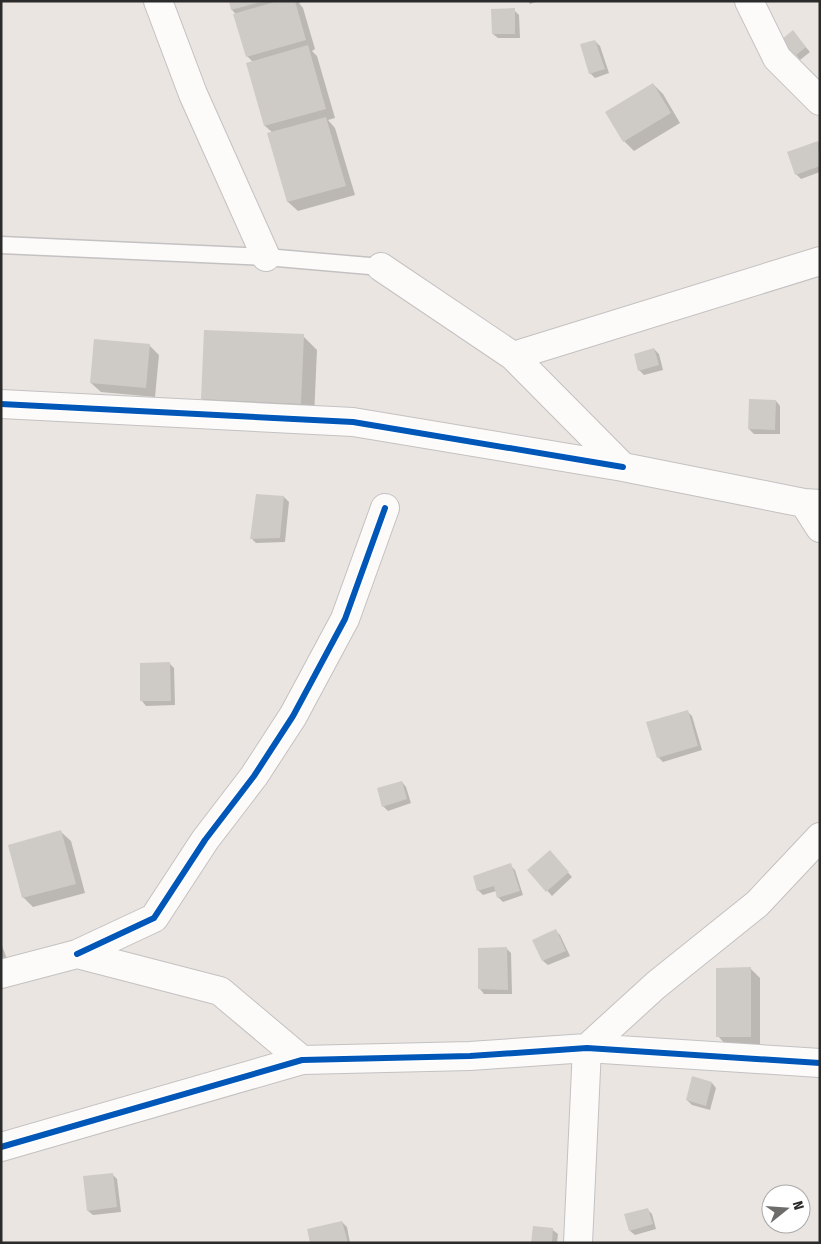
<svg xmlns="http://www.w3.org/2000/svg" width="821" height="1244" font-family="'Fira Sans Condensed',sans-serif">
<rect width="100%" height="100%" fill="#eae5e0"/>
<path fill="#0003" d="M 230,1 L 303,1 L 299,3 L 303,8 L 315,49 L 312,51 L 317,56 L 335,118 L 328,120 L 335,128 L 355,195 L 298,211 L 288,202 L 273,133 L 265,126 L 253,62 L 247,56 L 237,15 L 232,10 Z
M 528,1 L 538,1 L 530,4 Z
M 514,10 L 519,15 L 520,38 L 498,38 L 493,34 Z
M 797,37 L 810,52 L 800,60 L 796,55 Z
M 595,41 L 600,46 L 609,73 L 595,78 L 590,73 Z
M 653,84 L 663,94 L 680,123 L 634,151 L 624,141 Z
M 818,142 L 820,144 L 820,172 L 801,179 L 796,174 L 788,152 Z
M 303,336 L 317,350 L 314,417 L 216,413 L 202,399 Z
M 149,345 L 159,355 L 155,397 L 101,392 L 91,383 Z
M 654,349 L 659,354 L 663,370 L 644,375 L 639,370 Z
M 776,401 L 780,406 L 780,434 L 754,434 L 749,429 Z
M 284,497 L 289,502 L 285,542 L 256,543 L 251,538 Z
M 170,664 L 174,668 L 175,705 L 146,706 L 142,701 Z
M 687,711 L 692,716 L 702,750 L 663,762 L 658,757 Z
M 402,782 L 406,787 L 411,803 L 388,811 L 383,806 Z
M 61,832 L 71,841 L 85,893 L 33,907 L 23,897 Z
M 554,857 L 572,877 L 552,896 L 529,870 Z
M 510,865 L 515,870 L 523,895 L 503,902 L 498,897 L 496,891 L 483,895 L 478,890 Z
M 556,931 L 560,935 L 570,956 L 548,965 L 543,961 Z
M 1,943 L 7,959 L 1,961 Z
M 507,949 L 511,953 L 512,994 L 484,994 L 480,989 Z
M 750,968 L 760,978 L 760,1046 L 727,1046 L 718,1036 Z
M 712,1083 L 716,1088 L 710,1110 L 692,1105 L 687,1100 Z
M 112,1174 L 117,1179 L 121,1212 L 93,1215 L 88,1211 Z
M 647,1209 L 652,1214 L 656,1229 L 635,1235 L 630,1231 Z
M 342,1222 L 347,1227 L 350,1243 L 312,1243 Z
M 553,1230 L 558,1234 L 557,1243 L 533,1243 Z"/>
<path fill="#cecbc7" d="M 229,1 L 261,1 L 261,2 L 231,10 Z
M 278,1 L 295,1 L 306,40 L 246,57 L 233,14 Z
M 515,8 L 515,34 L 492,34 L 491,9 Z
M 793,30 L 806,47 L 795,56 L 781,40 Z
M 595,40 L 605,69 L 589,74 L 580,44 Z
M 308,45 L 326,109 L 264,126 L 246,63 Z
M 653,83 L 671,113 L 623,142 L 605,112 Z
M 326,117 L 346,186 L 287,202 L 267,133 Z
M 818,141 L 820,166 L 795,175 L 787,152 Z
M 204,330 L 304,334 L 301,404 L 201,399 Z
M 94,339 L 150,344 L 146,388 L 90,383 Z
M 654,348 L 659,365 L 638,371 L 634,354 Z
M 749,399 L 776,400 L 775,430 L 748,429 Z
M 256,494 L 284,496 L 280,538 L 250,539 Z
M 170,662 L 171,701 L 140,701 L 140,663 Z
M 688,710 L 698,746 L 657,758 L 646,722 Z
M 402,781 L 407,799 L 382,807 L 377,788 Z
M 61,830 L 76,884 L 22,898 L 8,845 Z
M 550,850 L 569,872 L 546,892 L 527,870 Z
M 511,863 L 520,891 L 497,898 L 494,886 L 477,891 L 473,876 Z
M 556,929 L 566,951 L 542,961 L 532,940 Z
M 507,947 L 508,990 L 478,989 L 478,948 Z
M 751,967 L 751,1037 L 716,1037 L 716,968 Z
M 692,1076 L 712,1082 L 706,1106 L 686,1100 Z
M 113,1173 L 117,1207 L 87,1211 L 83,1176 Z
M 648,1208 L 653,1224 L 629,1231 L 624,1214 Z
M 342,1221 L 348,1243 L 310,1243 L 307,1229 Z
M 533,1226 L 553,1228 L 552,1243 L 531,1243 Z"/>
<g fill="none" stroke-linecap="round" stroke-linejoin="round">
<g stroke="#c3c1c2" stroke-width="19">
<path id="lane" d="M 1,245 L 266,257 L 381,267"/>
</g>
<g stroke="#c3c1c2" stroke-width="30">
<path id="street" d="M 158,1 L 193,94 L 266,257
M 749,1 L 777,58 L 820,101
M 381,267 L 513,356 L 623,467 L 804,503 L 820,504
M 513,356 L 820,261
M 1,404 L 353,422 L 623,467
M 804,503 L 820,528
M 77,954 L 154,918 L 205,840 L 254,776 L 293,716 L 345,619 L 385,508
M 1,974 L 77,954 L 220,991 L 302,1060
M 1,1147 L 302,1060 L 470,1056 L 587,1048 L 820,1063
M 578,1243 L 587,1048 L 656,985 L 757,904 L 820,837"/>
</g>
<use href="#lane" stroke="#fcfbfa" stroke-width="16"/>
<use href="#street" stroke="#fcfbfa" stroke-width="28"/>
<g stroke="#fff" stroke-width="9">
<path id="cycleway" d="M 1,404 L 353,422 L 623,467
M 77,954 L 154,918 L 205,840 L 254,776 L 293,716 L 345,619 L 385,508
M 1,1147 L 302,1060 L 470,1056 L 587,1048 L 820,1063"/>
</g>
<use href="#cycleway" stroke="#0057b8" stroke-width="6"/>
</g>
<rect width="821" height="1244" fill="none" stroke="#2b2b2b" stroke-width="5"/>
<g transform="translate(786 1209) rotate(73)"><circle r="24" fill="#ffffff" stroke="#aaaaaa"/>
<path d="M0-4L9 19L0 12L-9 19Z" fill="#6e6c6a"/>
<text y="-8" font-size="14" font-weight="bold" text-anchor="middle" fill="#2b2b2b">N</text>
</g>
</svg>
